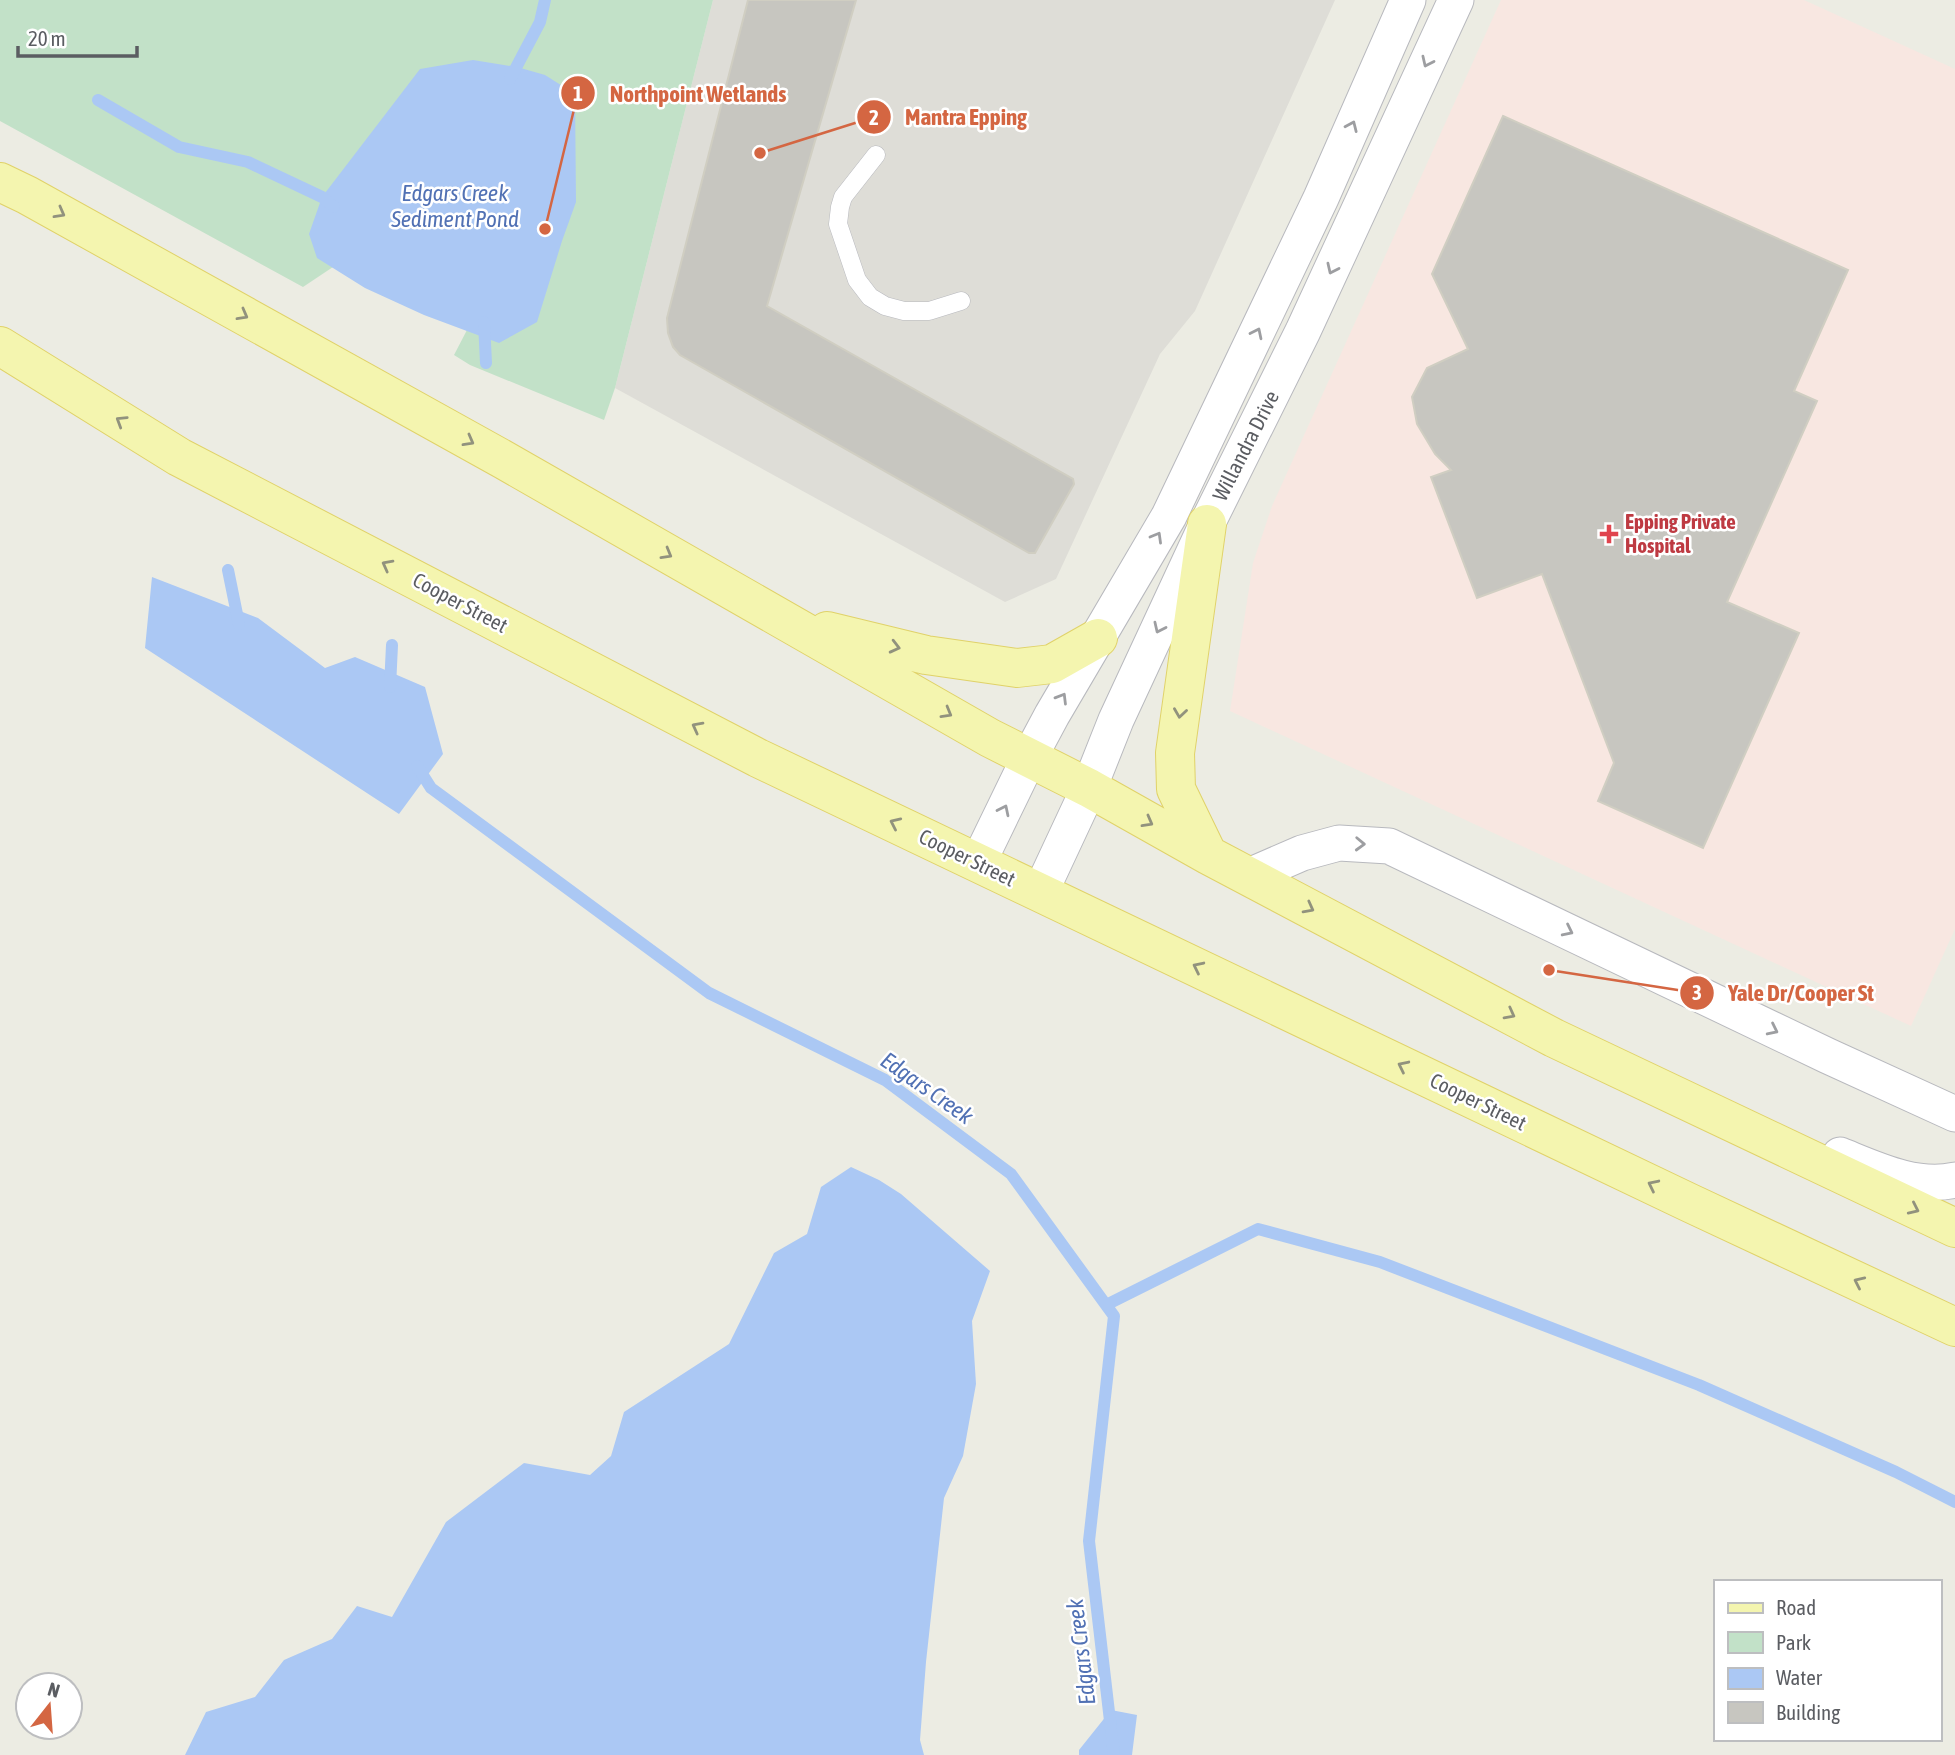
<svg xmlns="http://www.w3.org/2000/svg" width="1955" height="1755" font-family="'Asap Condensed',sans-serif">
<rect width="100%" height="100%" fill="#ecece3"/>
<path fill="#deddd7" d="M 713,0 L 1335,0 L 1195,311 L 1160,354 L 1056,579 L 1005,602 L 615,388 Z"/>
<path fill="#f8e7e1" d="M 1501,0 L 1804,0 L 1955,69 L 1955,929 L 1911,1026 L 1230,711 L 1253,563 L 1272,506 Z"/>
<path fill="#c2e1c8" d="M 0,0 L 713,0 L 615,388 L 604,420 L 470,365 L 454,355 L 467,330 L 438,197 L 303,287 L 0,121 Z"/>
<path fill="#abc8f4" d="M 473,60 L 517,67 L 545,75 L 575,94 L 576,202 L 562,241 L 537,322 L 499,343 L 424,315 L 365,288 L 317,258 L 309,234 L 322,197 L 420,69 Z
M 152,577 L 258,618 L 325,668 L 355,657 L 425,687 L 443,754 L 399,814 L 145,648 Z
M 851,1167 L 879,1180 L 901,1194 L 990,1271 L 972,1321 L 976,1384 L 963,1456 L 944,1498 L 926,1662 L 920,1740 L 924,1755 L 185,1755 L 206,1712 L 255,1697 L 284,1660 L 332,1639 L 357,1606 L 392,1617 L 446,1522 L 524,1463 L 590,1475 L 611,1456 L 624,1412 L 729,1344 L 774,1253 L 807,1234 L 821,1187 Z
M 1111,1710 L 1137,1715 L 1132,1755 L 1079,1755 L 1079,1750 Z"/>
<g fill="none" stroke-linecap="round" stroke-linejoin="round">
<path stroke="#abc8f4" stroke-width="12" d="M 510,79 L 540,22 L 545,0
M 98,100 L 179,147 L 248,162 L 322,197 L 334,207
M 484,322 L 486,363
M 228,570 L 239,624
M 390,687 L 392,645
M 417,766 L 431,788 L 709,993 L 885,1080 L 1011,1174 L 1106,1305 L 1114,1316 L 1089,1541 L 1114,1755
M 1106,1305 L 1258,1229 L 1380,1262 L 1699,1385 L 1896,1472 L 1955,1502"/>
</g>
<path fill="#c7c6c0" stroke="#d0cec2" stroke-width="2" d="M 748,0 L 856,0 L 767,306 L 1073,479 L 1074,484 L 1035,553 L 1029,553 L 680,355 L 673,347 L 668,333 L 667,318 Z
M 1503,116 L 1848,270 L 1794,391 L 1817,401 L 1727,602 L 1799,633 L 1703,848 L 1598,801 L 1614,763 L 1542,574 L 1477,598 L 1431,477 L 1451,470 L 1435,454 L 1417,424 L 1412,397 L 1427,368 L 1468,349 L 1432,274 Z"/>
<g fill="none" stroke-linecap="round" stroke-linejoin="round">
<g stroke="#b8b9be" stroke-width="19">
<path id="lane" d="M 876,155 L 843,197 L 840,207 L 838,224 L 857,280 L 870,297 L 885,306 L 904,311 L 929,311 L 961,301"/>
</g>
<g stroke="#b8b9be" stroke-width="37">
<path id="street" d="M 978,863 L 1029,758 L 1052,715 L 1169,516 L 1321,198 L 1408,0
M 1249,876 L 1302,853 L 1339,843 L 1389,846 L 1828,1056 L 1955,1114
M 1040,893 L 1089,788 L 1116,720 L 1207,524 L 1303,331 L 1456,0
M 1840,1155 C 1875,1169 1916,1189 1955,1180"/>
</g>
<g stroke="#e0d269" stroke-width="40">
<path id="primary" d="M 0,182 L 27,195 L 504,460 L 990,738 L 1089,788 L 1208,855 L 1554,1038 L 1955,1228
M 0,346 L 179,457 L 758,758 L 1690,1203 L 1955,1327
M 1207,524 L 1175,753 L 1176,789 L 1208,855
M 827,631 L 926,655 L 1017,668 L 1052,664 L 1098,638"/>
</g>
<use href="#lane" stroke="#fff" stroke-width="18"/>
<use href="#street" stroke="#fff" stroke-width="35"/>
<use href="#primary" stroke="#f4f5af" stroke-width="38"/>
</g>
<defs><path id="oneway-chevron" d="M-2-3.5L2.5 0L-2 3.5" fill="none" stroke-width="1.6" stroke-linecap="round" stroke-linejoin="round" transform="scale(1.75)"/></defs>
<g stroke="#9d9ea1">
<use href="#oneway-chevron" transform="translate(1427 62) rotate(115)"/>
<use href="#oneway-chevron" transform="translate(1352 126) rotate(-66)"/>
<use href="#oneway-chevron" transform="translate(1332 269) rotate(115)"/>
<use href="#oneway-chevron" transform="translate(1257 333) rotate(-64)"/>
<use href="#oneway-chevron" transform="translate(1157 537) rotate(-60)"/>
<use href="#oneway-chevron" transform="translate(1159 628) rotate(115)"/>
<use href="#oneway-chevron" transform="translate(1062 698) rotate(-59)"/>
<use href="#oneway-chevron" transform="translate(1004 810) rotate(-64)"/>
<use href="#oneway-chevron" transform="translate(1360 844) rotate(2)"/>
<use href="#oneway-chevron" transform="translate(1568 931) rotate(26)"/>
<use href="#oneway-chevron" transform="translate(1773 1030) rotate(26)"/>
</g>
<g stroke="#91927d">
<use href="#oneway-chevron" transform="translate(60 213) rotate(29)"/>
<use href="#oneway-chevron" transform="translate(243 315) rotate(29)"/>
<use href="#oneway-chevron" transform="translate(121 421) rotate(-148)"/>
<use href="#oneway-chevron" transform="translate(469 441) rotate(29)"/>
<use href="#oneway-chevron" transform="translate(667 554) rotate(30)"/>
<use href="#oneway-chevron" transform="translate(387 565) rotate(-152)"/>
<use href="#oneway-chevron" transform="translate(895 647) rotate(14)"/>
<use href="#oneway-chevron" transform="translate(947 713) rotate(30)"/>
<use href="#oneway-chevron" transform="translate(1180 713) rotate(98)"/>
<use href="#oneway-chevron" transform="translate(697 727) rotate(-152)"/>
<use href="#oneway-chevron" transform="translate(1148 822) rotate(29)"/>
<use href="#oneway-chevron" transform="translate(895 823) rotate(-155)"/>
<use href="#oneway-chevron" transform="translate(1309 908) rotate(28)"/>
<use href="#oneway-chevron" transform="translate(1198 967) rotate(-154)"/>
<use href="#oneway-chevron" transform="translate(1510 1014) rotate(28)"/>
<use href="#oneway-chevron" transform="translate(1403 1066) rotate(-154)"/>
<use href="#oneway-chevron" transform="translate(1653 1185) rotate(-154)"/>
<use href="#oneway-chevron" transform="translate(1914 1209) rotate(25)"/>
<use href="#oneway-chevron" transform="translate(1859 1282) rotate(-155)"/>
</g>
<path fill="#e0444e" stroke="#fff" stroke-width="2.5" d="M1605.5 523.5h7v7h7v7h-7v7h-7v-7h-7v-7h7z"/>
<g text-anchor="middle" stroke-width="5" stroke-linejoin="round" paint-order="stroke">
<g font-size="21" fill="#5b5d62" stroke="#fff">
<text transform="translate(1246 446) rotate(-63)" y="7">Willandra Drive</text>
<text transform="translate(460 603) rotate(28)" y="7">Cooper Street</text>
<text transform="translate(967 858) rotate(26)" y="7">Cooper Street</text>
<text transform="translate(1478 1102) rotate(26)" y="7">Cooper Street</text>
</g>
<g font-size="21" font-weight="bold" fill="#be3a42" stroke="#fff" text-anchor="start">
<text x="1625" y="529">Epping Private<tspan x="1625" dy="24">Hospital</tspan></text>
</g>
<g font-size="23" font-style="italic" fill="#5171b4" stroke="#fff">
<text x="455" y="201">Edgars Creek<tspan x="455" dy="26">Sediment Pond</tspan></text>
<text transform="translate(927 1088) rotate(35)" y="8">Edgars Creek</text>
<text transform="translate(1081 1652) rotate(-97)" y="8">Edgars Creek</text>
</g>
</g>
<path fill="none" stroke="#d46642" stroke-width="2.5" d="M545 229L578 93M760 153L874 117M1549 970L1697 993"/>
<g fill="#d46642" stroke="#fff" stroke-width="2.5">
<circle cx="545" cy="229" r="7"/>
<circle cx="760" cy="153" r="7"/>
<circle cx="1549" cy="970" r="7"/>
<circle cx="578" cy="93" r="18"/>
<circle cx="874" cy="117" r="18"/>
<circle cx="1697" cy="993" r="18"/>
</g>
<g font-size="21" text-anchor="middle" font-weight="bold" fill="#fff">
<text x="578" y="101">1</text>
<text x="874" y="125">2</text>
<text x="1697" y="1000">3</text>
</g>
<g font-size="23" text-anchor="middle" font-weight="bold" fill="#d46642" stroke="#fff" stroke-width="5" stroke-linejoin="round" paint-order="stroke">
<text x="698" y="102">Northpoint Wetlands</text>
<text x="966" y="125">Mantra Epping</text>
<text x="1801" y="1001">Yale Dr/Cooper St</text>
</g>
<rect x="1714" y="1580" width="228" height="161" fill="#ffffff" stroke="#bdbec0" stroke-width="2"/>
<rect x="1728" y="1603" width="35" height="10" fill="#f4f5af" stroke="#bdbec0" stroke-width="2"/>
<text x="1776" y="1615" font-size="21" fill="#5b5d62">Road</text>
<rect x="1728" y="1632" width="35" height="21" fill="#c2e1c8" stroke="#bdbec0" stroke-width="2"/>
<text x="1776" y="1650" font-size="21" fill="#5b5d62">Park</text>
<rect x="1728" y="1668" width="35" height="21" fill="#abc8f4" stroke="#bdbec0" stroke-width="2"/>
<text x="1776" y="1685" font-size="21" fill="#5b5d62">Water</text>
<rect x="1728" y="1702" width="35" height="21" fill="#c7c6c0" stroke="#bdbec0" stroke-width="2"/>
<text x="1776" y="1720" font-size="21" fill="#5b5d62">Building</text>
<g transform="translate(49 1706) rotate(17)"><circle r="33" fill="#ffffff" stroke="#bdbec0" stroke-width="2"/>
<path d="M0-5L12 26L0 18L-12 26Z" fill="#d46642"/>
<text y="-10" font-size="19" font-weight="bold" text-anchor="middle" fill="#5b5d62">N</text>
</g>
<path d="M18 46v10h119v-10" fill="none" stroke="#5b5d62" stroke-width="3.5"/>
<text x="28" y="46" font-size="21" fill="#5b5d62" stroke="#ffffff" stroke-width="5" paint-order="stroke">20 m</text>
</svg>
